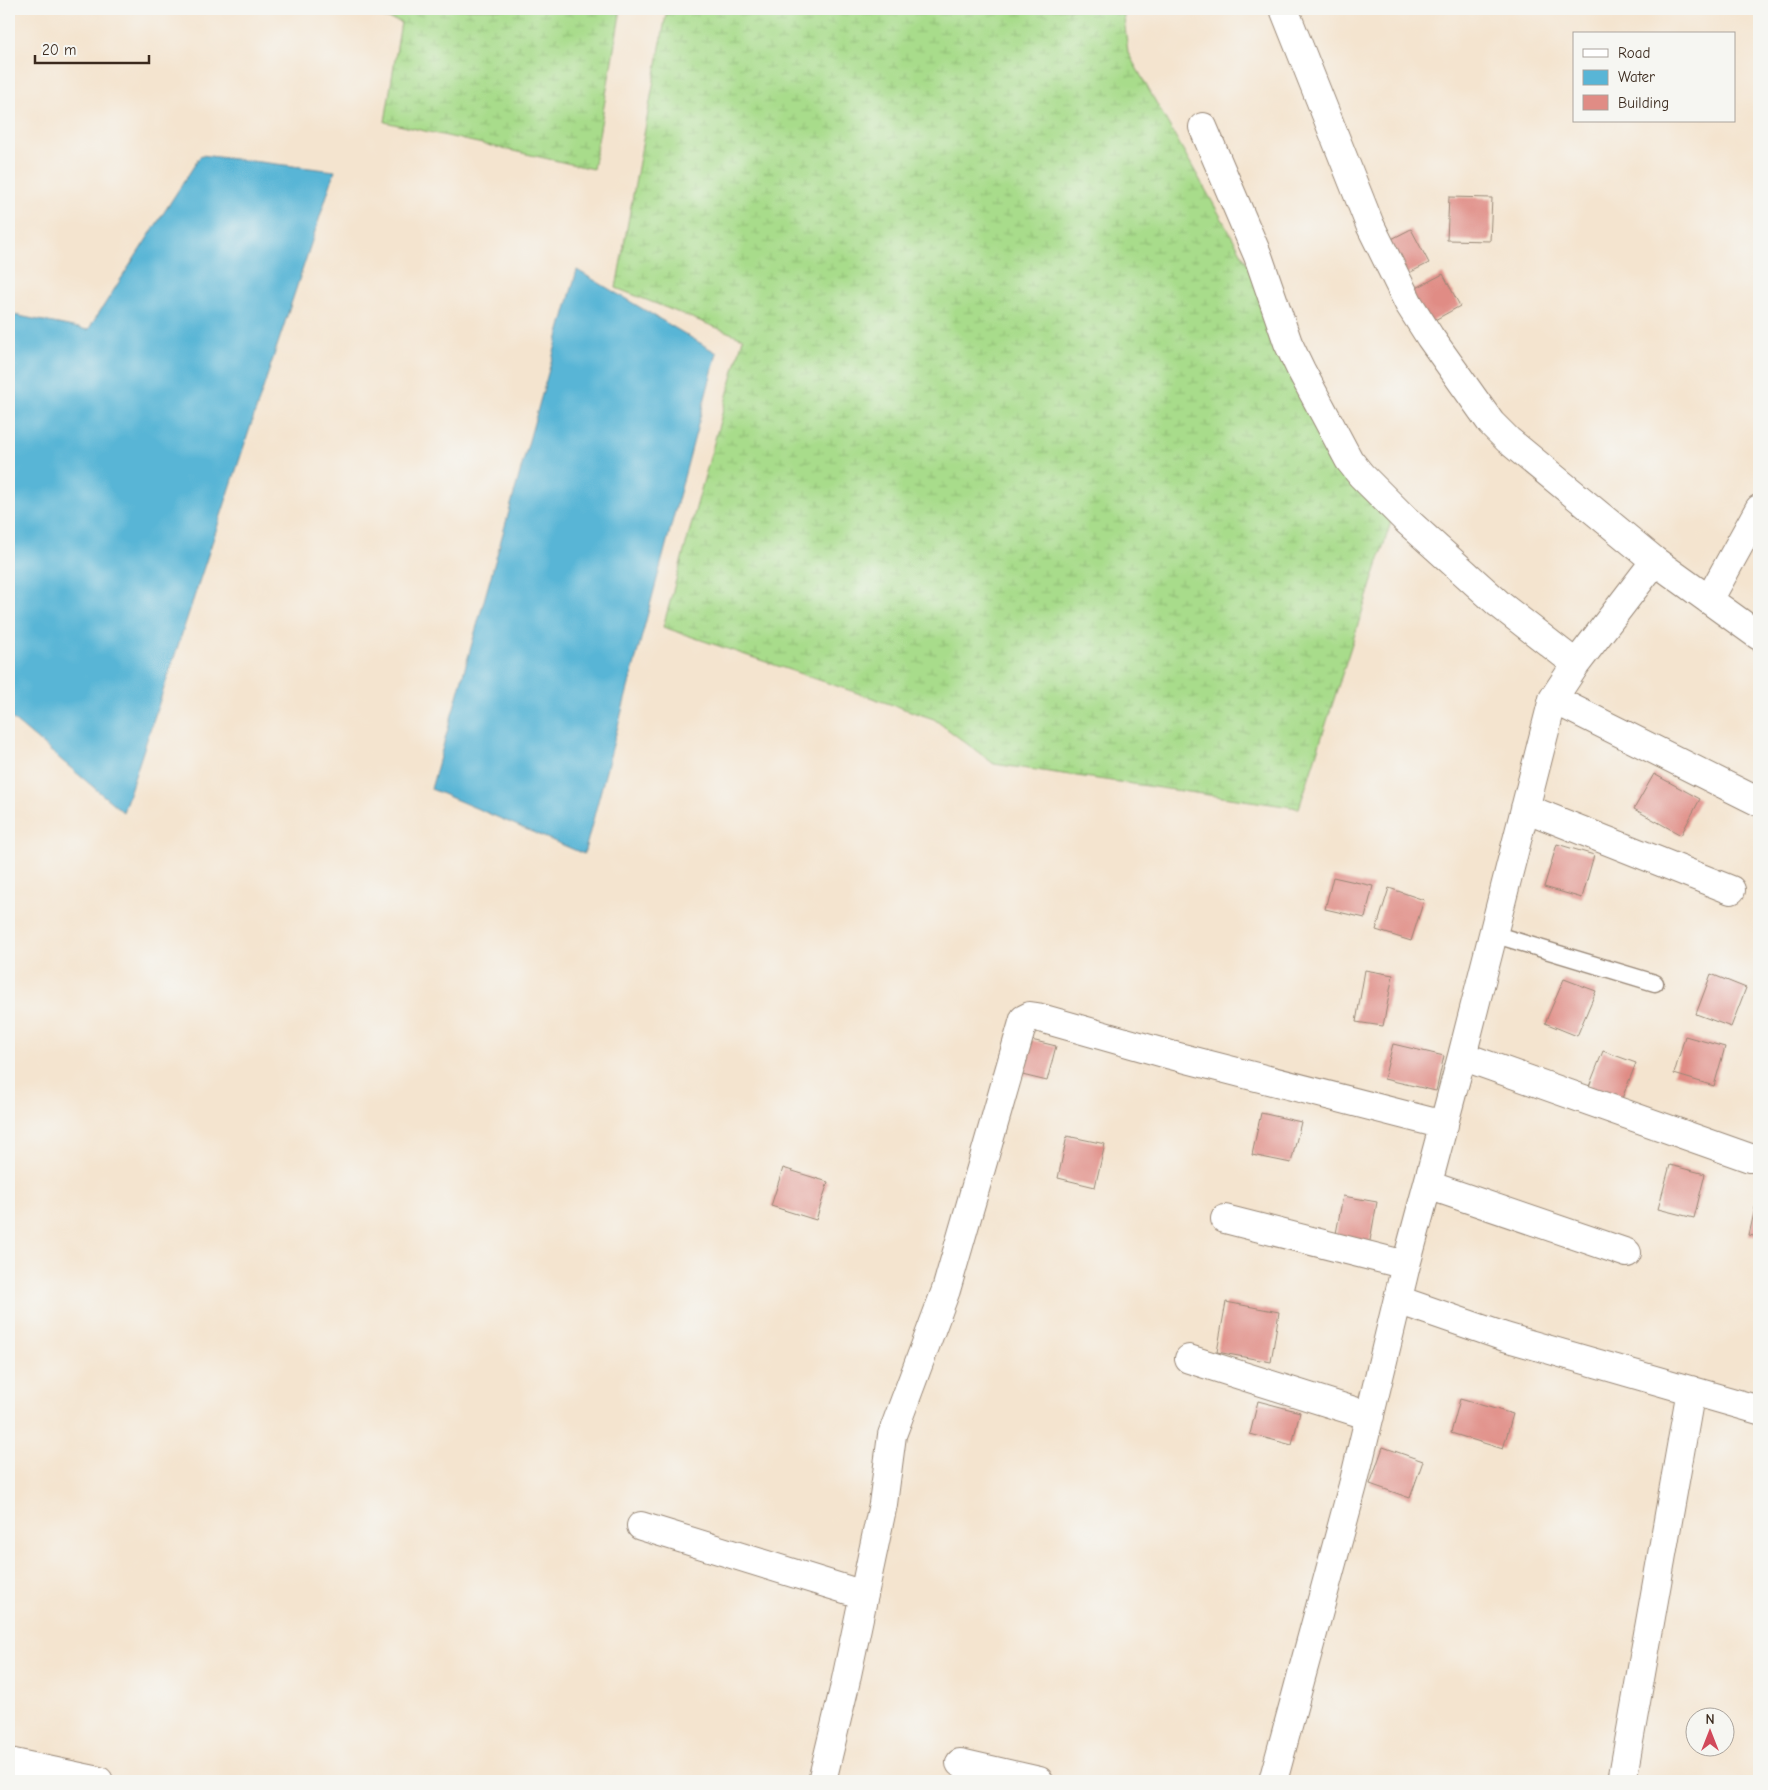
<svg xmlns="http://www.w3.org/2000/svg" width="1768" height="1790" font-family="'Comic Neue',sans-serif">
<defs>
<pattern id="wetland-marsh" width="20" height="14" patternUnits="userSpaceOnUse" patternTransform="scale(1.25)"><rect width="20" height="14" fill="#a8dc8b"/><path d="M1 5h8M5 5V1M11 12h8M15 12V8" fill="none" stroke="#92bd78"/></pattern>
</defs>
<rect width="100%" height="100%" fill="#f6f6f2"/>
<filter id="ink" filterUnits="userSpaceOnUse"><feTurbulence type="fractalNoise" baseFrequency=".02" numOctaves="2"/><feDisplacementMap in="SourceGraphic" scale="10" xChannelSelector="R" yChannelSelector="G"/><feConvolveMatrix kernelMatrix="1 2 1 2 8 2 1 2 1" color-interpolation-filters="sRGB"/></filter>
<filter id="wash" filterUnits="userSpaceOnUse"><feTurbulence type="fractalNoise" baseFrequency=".0096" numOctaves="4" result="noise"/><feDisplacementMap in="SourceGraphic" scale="20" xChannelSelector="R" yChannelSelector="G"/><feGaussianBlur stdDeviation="1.12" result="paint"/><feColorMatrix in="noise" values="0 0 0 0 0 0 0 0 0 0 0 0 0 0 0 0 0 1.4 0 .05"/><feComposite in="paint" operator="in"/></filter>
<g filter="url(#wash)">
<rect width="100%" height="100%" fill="#f4e4cf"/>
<path fill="url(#wetland-marsh)" stroke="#728354" d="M 350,9 L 621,9 L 593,169 L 385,122 L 401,22 Z
M 667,9 L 1123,9 L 1128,53 L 1392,519 L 1299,808 L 994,764 L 934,719 L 663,627 L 743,338 L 616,288 Z"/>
<path fill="#58b5d6" stroke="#4a707a" d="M 201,155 L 335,171 L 123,812 L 9,716 L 9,314 L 88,330 Z
M 577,270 L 717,353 L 584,854 L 431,789 Z"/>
<g id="blocks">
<path fill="#e08c85" d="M 1449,197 L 1492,198 L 1490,241 L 1447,240 Z
M 1411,229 L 1429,263 L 1401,277 L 1384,243 Z
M 1443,274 L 1460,306 L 1424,326 L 1407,293 Z
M 1654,774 L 1700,799 L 1681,835 L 1634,809 Z
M 1557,844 L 1594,855 L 1582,898 L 1544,887 Z
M 1333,877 L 1373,886 L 1365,918 L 1325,909 Z
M 1389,888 L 1424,900 L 1411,941 L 1376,930 Z
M 1365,970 L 1393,975 L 1383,1026 L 1356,1022 Z
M 1711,974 L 1746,988 L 1731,1027 L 1696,1014 Z
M 1564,979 L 1596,991 L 1577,1036 L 1545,1023 Z
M 1685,1036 L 1725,1047 L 1714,1086 L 1674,1074 Z
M 1023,1038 L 1056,1046 L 1047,1081 L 1014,1073 Z
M 1393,1044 L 1444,1056 L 1436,1091 L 1384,1079 Z
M 1603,1051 L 1636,1063 L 1621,1101 L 1588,1089 Z
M 1261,1113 L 1301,1122 L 1291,1163 L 1252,1155 Z
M 1067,1136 L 1105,1144 L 1095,1187 L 1058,1178 Z
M 1670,1165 L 1705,1174 L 1694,1218 L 1658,1209 Z
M 783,1168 L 828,1182 L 816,1220 L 771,1206 Z
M 1758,1195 L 1759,1195 L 1759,1237 L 1749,1235 Z
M 1343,1196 L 1377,1202 L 1369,1246 L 1335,1239 Z
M 1226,1302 L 1279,1312 L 1271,1362 L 1217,1352 Z
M 1460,1399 L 1513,1414 L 1503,1449 L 1451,1433 Z
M 1258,1401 L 1300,1412 L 1292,1445 L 1250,1434 Z
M 1383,1447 L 1423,1461 L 1410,1498 L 1370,1484 Z"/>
</g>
</g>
<g filter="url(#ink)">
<use href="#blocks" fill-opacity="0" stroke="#988776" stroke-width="1"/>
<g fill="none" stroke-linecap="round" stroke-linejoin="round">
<g stroke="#988776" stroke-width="19">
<path id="service" d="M 1493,934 L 1655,983"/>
</g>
<g stroke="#988776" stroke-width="30">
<path id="minor" d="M 1284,9 L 1370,225 L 1409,304 L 1430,337 L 1491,423 L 1508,440 L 1655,561 L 1759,636
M 1203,127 L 1258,256 L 1288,343 L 1301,370 L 1349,460 L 1361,475 L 1406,520 L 1499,604 L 1576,664
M 1709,600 L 1759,509
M 1553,699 L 1759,802
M 1525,808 L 1731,890
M 1462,1056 L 1750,1158
M 1428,1185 L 1627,1253
M 1225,1219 L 1406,1265
M 1398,1300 L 1505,1337 L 1759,1410
M 1189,1359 L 1370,1416
M 641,1526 L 864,1595
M 9,1762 L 99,1781
M 960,1763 L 1039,1781
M 822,1781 L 844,1689 L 883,1504 L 892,1435 L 946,1290 L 1024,1019 L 1030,1016 L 1037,1017 L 1171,1055 L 1444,1125
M 1273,1781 L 1353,1485 L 1406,1265 L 1462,1056 L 1553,699 L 1576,664 L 1655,561
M 1622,1781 L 1691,1390"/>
</g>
<use href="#service" stroke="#fff" stroke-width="16"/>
<use href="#minor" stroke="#fff" stroke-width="28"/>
</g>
</g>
<rect width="1768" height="1790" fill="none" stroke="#f6f6f2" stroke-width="30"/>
<rect x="1573" y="32" width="162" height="90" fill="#f6f6f2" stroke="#aba49d"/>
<rect x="1583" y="49" width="25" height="8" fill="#ffffff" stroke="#aba49d"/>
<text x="1618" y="58" font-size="15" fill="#3b2a1e">Road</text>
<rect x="1583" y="70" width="25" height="15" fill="#58b5d6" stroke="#aba49d"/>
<text x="1618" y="82" font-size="15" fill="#3b2a1e">Water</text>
<rect x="1583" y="95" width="25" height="15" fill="#e08c85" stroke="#aba49d"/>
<text x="1618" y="108" font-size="15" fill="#3b2a1e">Building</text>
<g transform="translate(1710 1732)"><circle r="24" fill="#f6f6f2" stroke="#aba49d"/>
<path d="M0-4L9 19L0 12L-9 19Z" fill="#d1495b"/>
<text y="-8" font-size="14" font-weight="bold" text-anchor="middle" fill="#3b2a1e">N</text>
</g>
<path d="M35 55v8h114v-8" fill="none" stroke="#3b2a1e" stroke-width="2.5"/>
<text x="42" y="55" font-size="15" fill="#3b2a1e" stroke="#f6f6f2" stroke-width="4" paint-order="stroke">20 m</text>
</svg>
